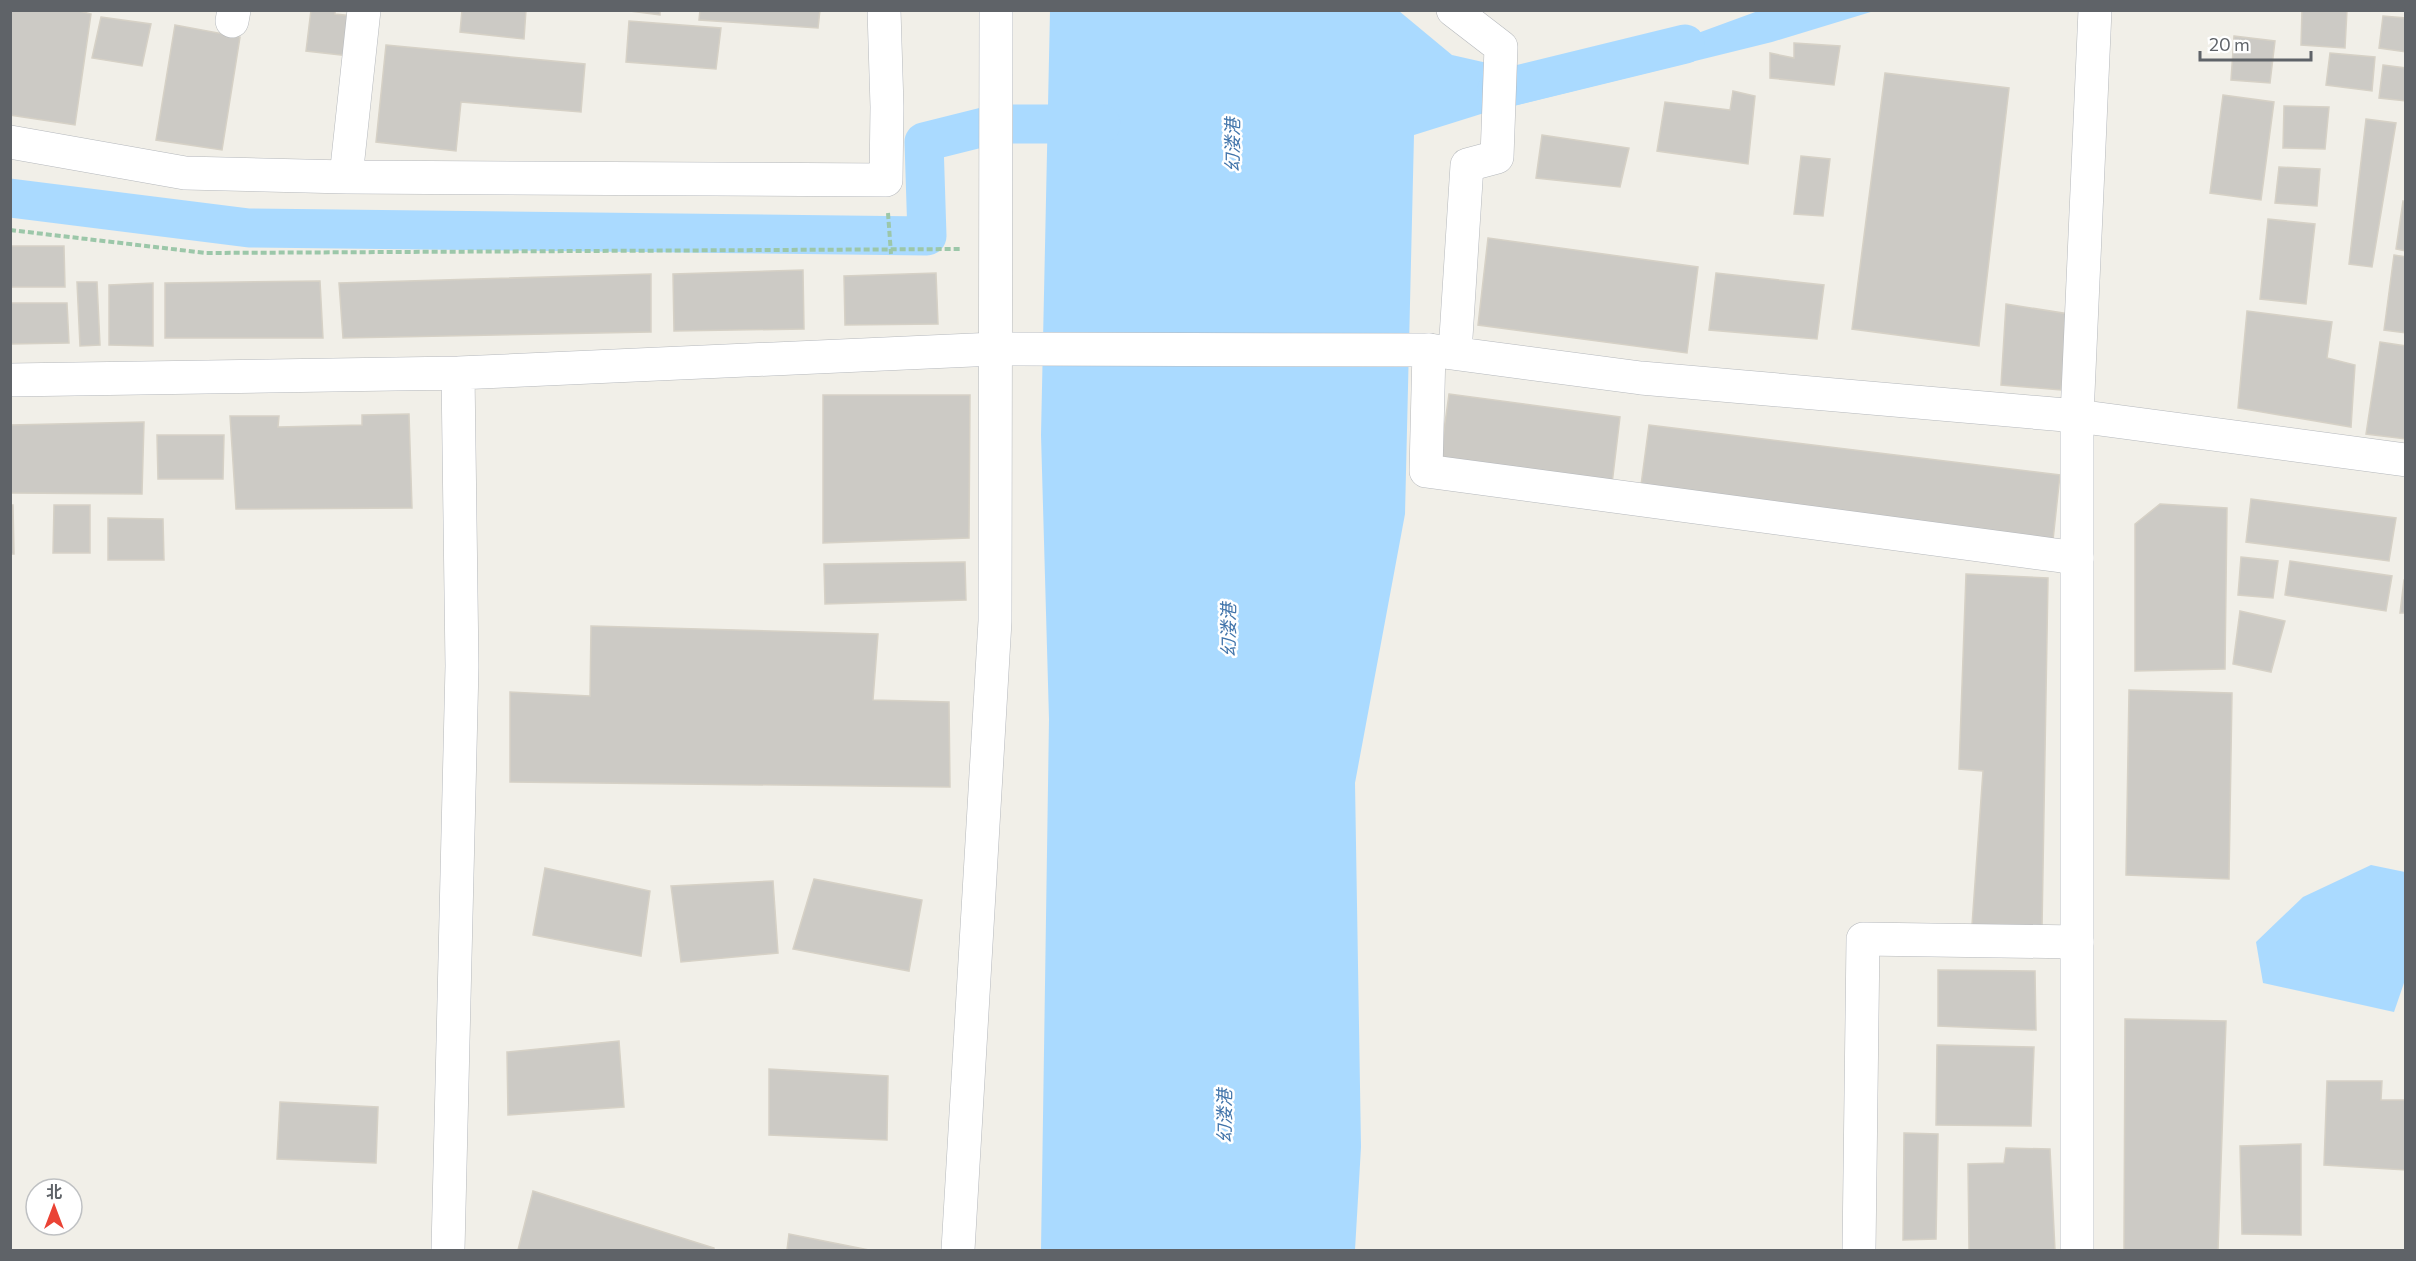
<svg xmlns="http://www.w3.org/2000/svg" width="2416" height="1261" font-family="Commissioner,'Noto Sans SC',sans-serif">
<rect width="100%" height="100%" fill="#f1efe8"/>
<path fill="#aadaff" d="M 1050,11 L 1399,11 L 1452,55 L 1567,81 L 1758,11 L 1874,11 L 1772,42 L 1481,114 L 1414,135 L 1405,514 L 1355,783 L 1361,1147 L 1355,1250 L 1041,1250 L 1049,719 L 1041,435 Z
M 2371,865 L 2405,872 L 2405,980 L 2394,1012 L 2263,983 L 2256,942 L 2303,897 Z"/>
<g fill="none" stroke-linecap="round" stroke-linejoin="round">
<path stroke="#aadaff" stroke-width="39" d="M 1497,90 L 1685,44
M 10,198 L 249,228 L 927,236 L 924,142 L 996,124 L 1101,124"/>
</g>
<path fill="#cccac5" stroke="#d6d1c6" stroke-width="1.5" d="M 10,10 L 76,10 L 91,14 L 75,125 L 10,115 Z
M 311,10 L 335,10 L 335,14 L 354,16 L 349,56 L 306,51 Z
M 462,10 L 526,10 L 524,39 L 460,32 Z
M 622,10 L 660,10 L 660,15 Z
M 700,10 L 820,10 L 818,28 L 699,20 Z
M 2302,10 L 2347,10 L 2345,48 L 2301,45 Z
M 2383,16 L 2406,18 L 2406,52 L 2379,48 Z
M 101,17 L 151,24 L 142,66 L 92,58 Z
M 629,21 L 721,28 L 716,69 L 626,62 Z
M 175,25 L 240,37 L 222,150 L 156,140 Z
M 2234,36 L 2275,41 L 2270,83 L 2231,80 Z
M 1794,43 L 1840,46 L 1834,85 L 1770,78 L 1770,53 L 1794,58 Z
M 386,45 L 585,64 L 581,112 L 461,102 L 456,151 L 376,142 Z
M 2330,53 L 2375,57 L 2372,91 L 2326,85 Z
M 2383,65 L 2406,68 L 2406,101 L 2379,98 Z
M 1885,73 L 2009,88 L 1979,346 L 1852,329 Z
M 1733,91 L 1755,96 L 1748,164 L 1657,151 L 1665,102 L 1730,110 Z
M 2223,95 L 2274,102 L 2261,200 L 2210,193 Z
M 2284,106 L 2329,107 L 2325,149 L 2283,148 Z
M 2366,119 L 2396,123 L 2372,267 L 2349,264 Z
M 1542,135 L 1629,148 L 1620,187 L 1536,178 Z
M 1801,156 L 1830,159 L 1823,216 L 1794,214 Z
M 2279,167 L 2320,169 L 2317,206 L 2275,203 Z
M 2403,201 L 2406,202 L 2406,251 L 2396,249 Z
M 2268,219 L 2315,224 L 2306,304 L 2260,299 Z
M 1488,238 L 1698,267 L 1687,353 L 1478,325 Z
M 10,246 L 64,246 L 65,287 L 10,287 Z
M 2394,255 L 2406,257 L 2406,333 L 2384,330 Z
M 803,270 L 804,329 L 674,331 L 673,274 Z
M 936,273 L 938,324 L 845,325 L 844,276 Z
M 1716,273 L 1824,285 L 1817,339 L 1709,330 Z
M 651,274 L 651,332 L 343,338 L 339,283 Z
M 320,281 L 323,338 L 165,338 L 165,283 Z
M 77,282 L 97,282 L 100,345 L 80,346 Z
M 153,283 L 153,346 L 109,345 L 109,285 Z
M 10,303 L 67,303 L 69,343 L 10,344 Z
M 2006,304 L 2069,314 L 2061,390 L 2001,385 Z
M 2247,311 L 2332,322 L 2327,358 L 2355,365 L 2351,427 L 2238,408 Z
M 2380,342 L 2406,346 L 2406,439 L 2366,434 Z
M 1449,394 L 1620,417 L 1612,484 L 1440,459 Z
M 823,395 L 970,395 L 969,538 L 823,543 Z
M 409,414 L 412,508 L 236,509 L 230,416 L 279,416 L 278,427 L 362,425 L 362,415 Z
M 144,422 L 142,494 L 10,493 L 10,425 Z
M 1649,425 L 2060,475 L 2053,540 L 1641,485 Z
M 157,435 L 224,435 L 223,479 L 158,479 Z
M 2251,499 L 2396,518 L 2389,561 L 2246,542 Z
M 2160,504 L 2227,508 L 2225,669 L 2135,671 L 2135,524 Z
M 10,505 L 13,505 L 14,554 L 10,554 Z
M 54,505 L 90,505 L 90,553 L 53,553 Z
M 108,518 L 163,519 L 164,560 L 108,560 Z
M 2241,557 L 2278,561 L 2273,598 L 2238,595 Z
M 2290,561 L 2392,576 L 2386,611 L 2285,595 Z
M 965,562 L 966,600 L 825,604 L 824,564 Z
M 1966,574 L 2048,578 L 2042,928 L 1972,925 L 1983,771 L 1959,769 Z
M 2404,580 L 2406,580 L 2406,613 L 2400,613 Z
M 2240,611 L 2285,621 L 2271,672 L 2233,664 Z
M 591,626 L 878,634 L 873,700 L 949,702 L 950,787 L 510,782 L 510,692 L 590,696 Z
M 2129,690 L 2232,693 L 2229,879 L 2126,875 Z
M 545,868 L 650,891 L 641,956 L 533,935 Z
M 814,879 L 922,900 L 909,971 L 793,949 Z
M 773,881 L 778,953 L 681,962 L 671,886 Z
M 1938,970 L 2035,971 L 2036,1030 L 1938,1026 Z
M 2125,1019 L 2226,1021 L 2218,1250 L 2124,1250 Z
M 619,1041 L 624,1107 L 508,1115 L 507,1052 Z
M 1937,1045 L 2034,1047 L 2031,1126 L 1936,1125 Z
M 769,1069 L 888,1076 L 887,1140 L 769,1135 Z
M 2327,1081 L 2382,1081 L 2381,1100 L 2406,1100 L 2406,1170 L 2324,1165 Z
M 280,1102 L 378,1107 L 376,1163 L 277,1159 Z
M 1904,1133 L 1938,1134 L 1936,1239 L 1903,1240 Z
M 2301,1144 L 2301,1235 L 2242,1234 L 2240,1146 Z
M 2006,1148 L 2050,1149 L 2055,1250 L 1969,1250 L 1968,1164 L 2004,1163 Z
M 533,1191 L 714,1248 L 714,1250 L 518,1250 Z
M 789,1234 L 869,1250 L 787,1250 Z"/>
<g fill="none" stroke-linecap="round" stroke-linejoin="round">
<g stroke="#b5b8bc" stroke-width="34">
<path id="minor" d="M 232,21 L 234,10
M 10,142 L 185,173 L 346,177 L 886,180 L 887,107 L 884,10
M 346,177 L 364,10
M 10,380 L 458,373 L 995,349 L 1429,350 L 1426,471 L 2077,558
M 448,1250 L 462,666 L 458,373"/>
</g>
<g stroke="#b5b8bc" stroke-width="34">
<path id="tertiary" d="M 1453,10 L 1501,47 L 1497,157 L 1467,165 L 1455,353
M 1429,350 L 1641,378 L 2077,416 L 2406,460
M 2077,416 L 2095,10
M 958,1250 L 995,621 L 996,10
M 1859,1250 L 1863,939 L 2077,942"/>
</g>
<g stroke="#b6babf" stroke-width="34">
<path id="secondary" d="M 2077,416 L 2077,1250"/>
</g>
<path stroke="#9cc7a9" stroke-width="4" stroke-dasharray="6 3" stroke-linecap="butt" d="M 888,213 L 891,254
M 10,230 L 206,253 L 961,249"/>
<use href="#minor" stroke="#fff" stroke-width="33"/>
<use href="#tertiary" stroke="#fff" stroke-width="33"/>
<use href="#secondary" stroke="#fff" stroke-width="33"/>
</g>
<g text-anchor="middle" stroke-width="5" stroke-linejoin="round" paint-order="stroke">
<g font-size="18" font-style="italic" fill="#4174aa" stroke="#fff">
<text transform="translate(1233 145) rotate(-90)" y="6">幻溇港</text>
<text transform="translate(1229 630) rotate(-90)" y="6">幻溇港</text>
<text transform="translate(1225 1116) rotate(-90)" y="6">幻溇港</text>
</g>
</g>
<rect width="2416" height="1261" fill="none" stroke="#5f6368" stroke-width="24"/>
<g transform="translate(54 1207)"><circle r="28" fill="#ffffff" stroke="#bfc1c3" stroke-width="1.5"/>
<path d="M0-4.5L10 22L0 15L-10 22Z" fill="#ea4335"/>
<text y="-9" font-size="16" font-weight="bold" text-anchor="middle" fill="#5f6368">北</text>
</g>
<path d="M2200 51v9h111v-9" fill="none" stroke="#5f6368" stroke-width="3"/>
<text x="2209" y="51" font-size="18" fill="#5f6368" stroke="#ffffff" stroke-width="4.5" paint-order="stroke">20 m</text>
</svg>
